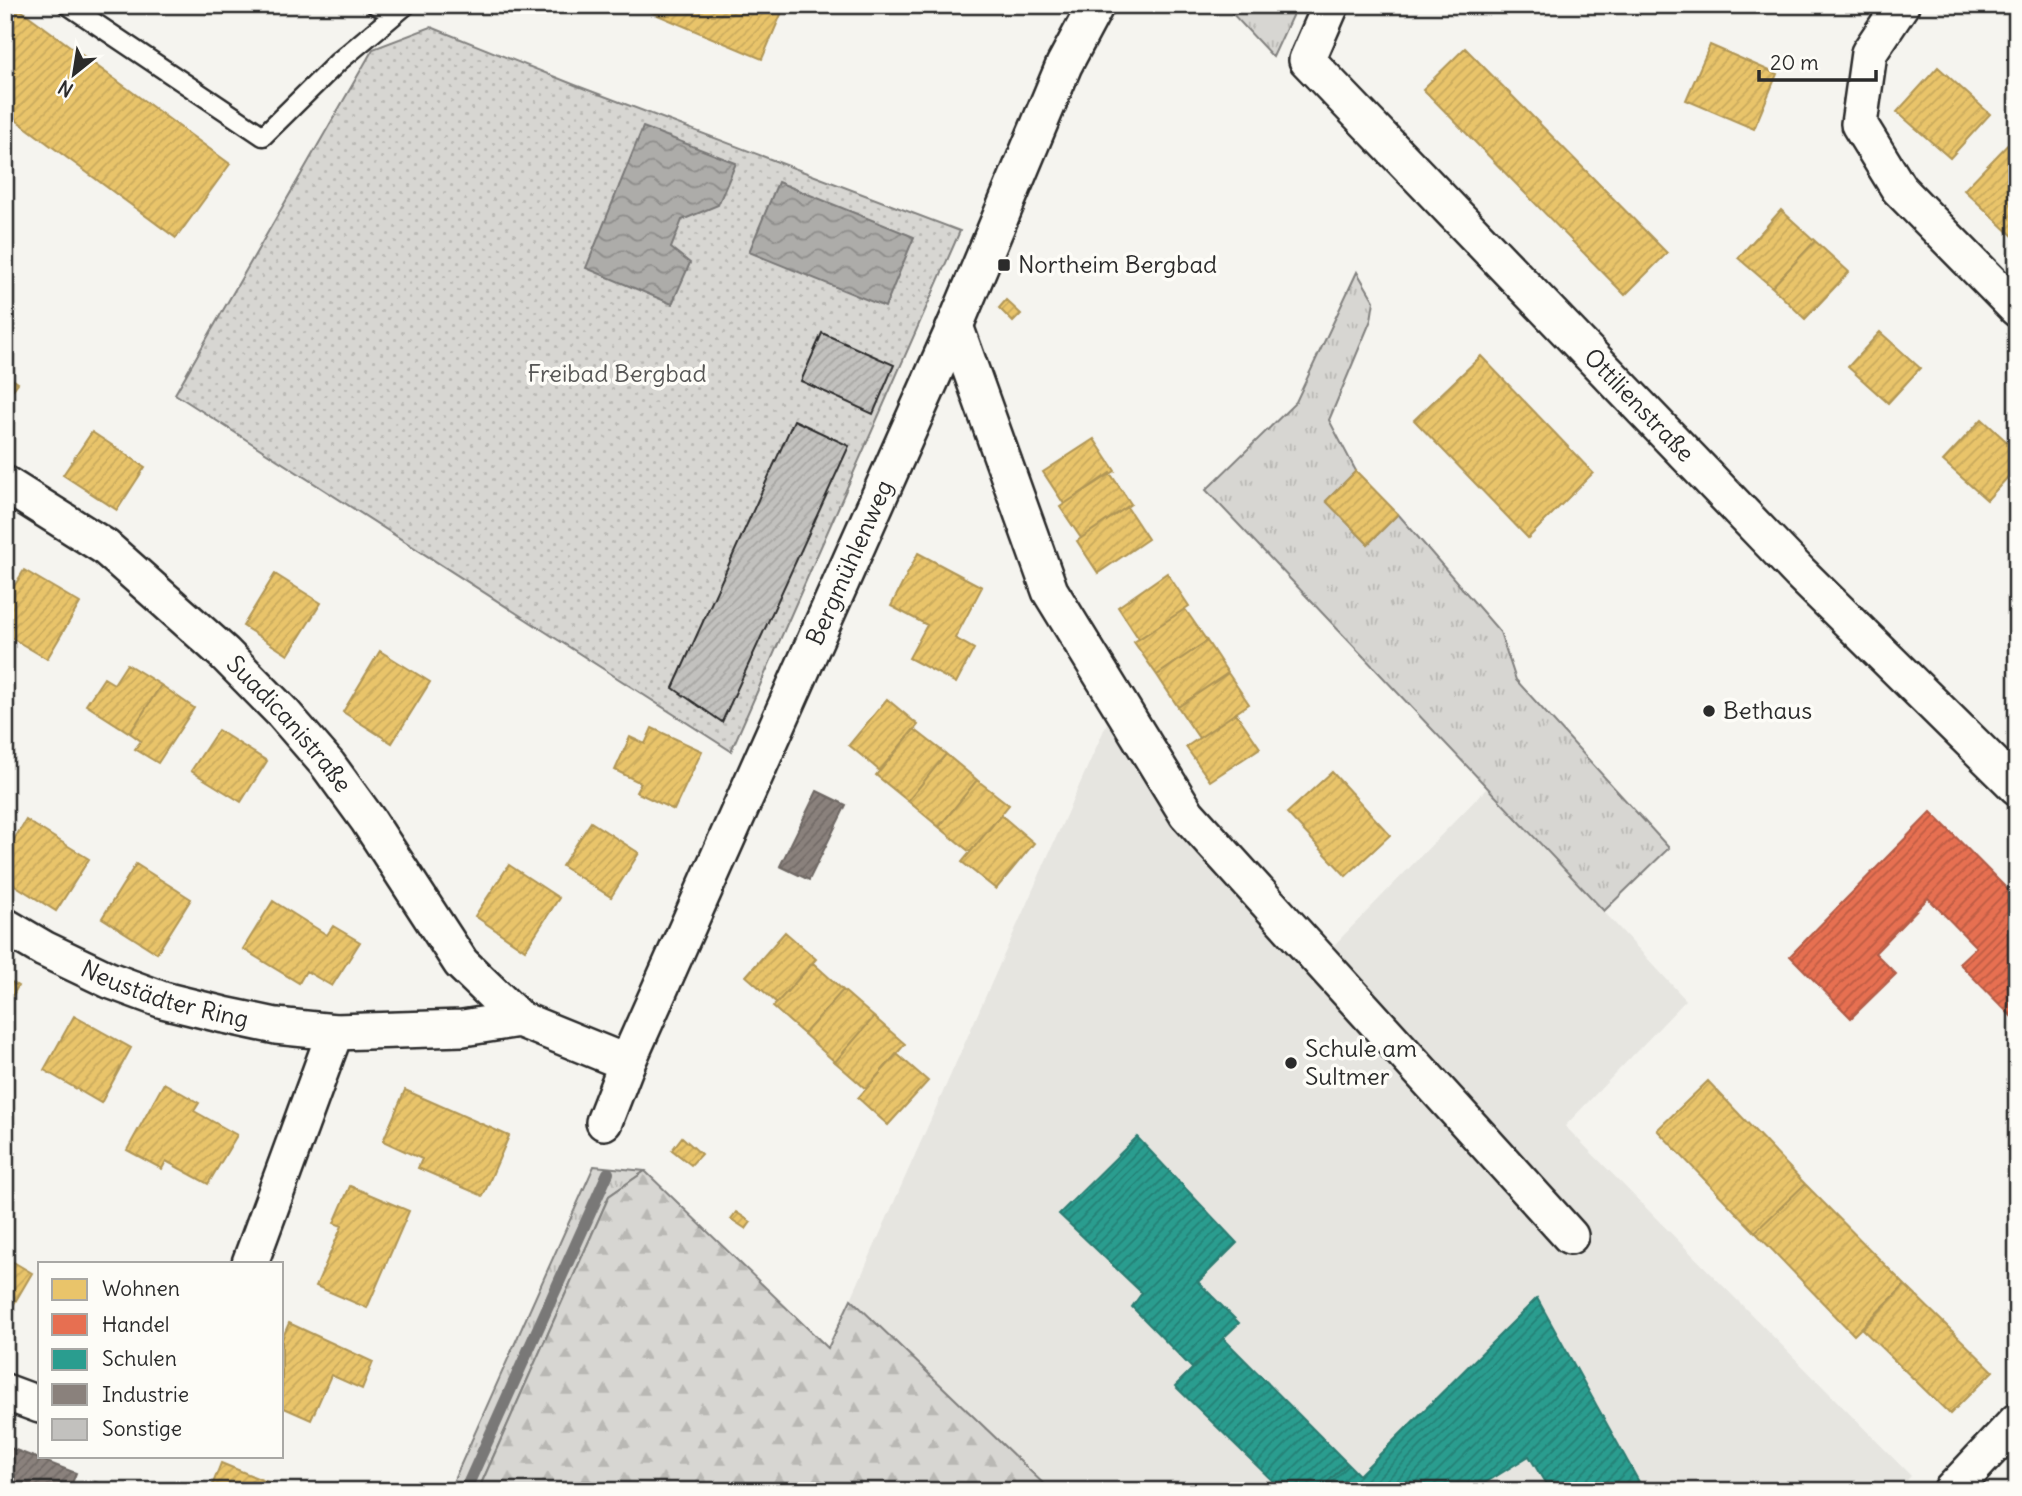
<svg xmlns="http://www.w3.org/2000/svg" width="2022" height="1496" font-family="Delius,sans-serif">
<defs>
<pattern id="grass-tufts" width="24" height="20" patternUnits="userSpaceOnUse" patternTransform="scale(1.75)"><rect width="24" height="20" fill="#d7d6d2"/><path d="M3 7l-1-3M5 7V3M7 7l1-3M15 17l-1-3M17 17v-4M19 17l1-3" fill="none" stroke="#b9b8b4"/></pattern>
<pattern id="forest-firs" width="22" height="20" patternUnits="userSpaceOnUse" patternTransform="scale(1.75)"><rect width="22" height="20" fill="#d7d6d2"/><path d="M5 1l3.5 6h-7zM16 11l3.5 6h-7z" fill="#b9b8b4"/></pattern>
<pattern id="park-dots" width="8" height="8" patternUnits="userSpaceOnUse" patternTransform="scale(1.75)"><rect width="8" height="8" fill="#d7d6d2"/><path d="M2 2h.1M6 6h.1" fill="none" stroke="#b9b8b4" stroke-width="1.8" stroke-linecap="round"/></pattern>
<pattern id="water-waves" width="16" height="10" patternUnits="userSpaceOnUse" patternTransform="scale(1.75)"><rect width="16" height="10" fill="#adaca9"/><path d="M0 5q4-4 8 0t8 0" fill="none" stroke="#8d8c8a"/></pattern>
<pattern id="homes-hatch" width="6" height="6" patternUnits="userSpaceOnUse" patternTransform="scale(1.75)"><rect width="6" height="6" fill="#e9c46a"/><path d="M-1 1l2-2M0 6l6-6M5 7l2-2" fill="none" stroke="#c8a95c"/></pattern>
<pattern id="shops-hatch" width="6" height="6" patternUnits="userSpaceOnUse" patternTransform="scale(1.75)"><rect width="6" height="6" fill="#e76f51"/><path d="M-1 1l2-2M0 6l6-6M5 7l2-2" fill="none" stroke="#bb5b43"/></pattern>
<pattern id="schools-hatch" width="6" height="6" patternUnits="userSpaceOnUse" patternTransform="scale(1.75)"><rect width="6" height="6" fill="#2a9d8f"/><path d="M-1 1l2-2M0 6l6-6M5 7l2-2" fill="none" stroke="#248075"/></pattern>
<pattern id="industry-hatch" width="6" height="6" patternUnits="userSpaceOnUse" patternTransform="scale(1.75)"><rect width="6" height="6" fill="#8a817c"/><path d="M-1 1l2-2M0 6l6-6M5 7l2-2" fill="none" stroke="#716a66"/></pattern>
<pattern id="building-hatch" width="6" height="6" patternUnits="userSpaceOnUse" patternTransform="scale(1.75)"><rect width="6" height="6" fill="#c2c1be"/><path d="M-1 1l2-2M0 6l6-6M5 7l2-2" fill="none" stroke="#a7a6a3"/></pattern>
</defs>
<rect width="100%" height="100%" fill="#f5f4ef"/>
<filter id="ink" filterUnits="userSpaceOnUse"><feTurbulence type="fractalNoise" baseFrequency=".0143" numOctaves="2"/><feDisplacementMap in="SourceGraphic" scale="14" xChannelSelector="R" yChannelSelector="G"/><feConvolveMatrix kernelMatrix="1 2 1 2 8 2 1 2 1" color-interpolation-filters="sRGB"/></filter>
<g filter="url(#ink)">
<path fill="#e6e5e0" d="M 1107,723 L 1180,836 L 1306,974 L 1488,787 L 1686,1000 L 1565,1126 L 1911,1476 L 1897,1491 L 1051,1491 L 851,1299 Z"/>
<path fill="url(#grass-tufts)" stroke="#81807e" stroke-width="2" d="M 1219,5 L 1297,5 L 1273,57 L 1231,12 Z
M 1357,272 L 1374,301 L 1371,320 L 1329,420 L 1356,471 L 1326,501 L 1368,544 L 1398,514 L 1500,632 L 1516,680 L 1669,848 L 1604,911 L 1206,490 L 1296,402 Z
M 594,1166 L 645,1171 L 609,1196 L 478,1491 L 449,1491 Z"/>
<path fill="url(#forest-firs)" stroke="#81807e" stroke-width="2" d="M 645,1171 L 828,1348 L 851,1299 L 1051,1491 L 478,1491 L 609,1196 Z"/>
<path fill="url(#park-dots)" stroke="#81807e" stroke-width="2" d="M 431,27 L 575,85 L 960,231 L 731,751 L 175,394 L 373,49 Z"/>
<path fill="url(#water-waves)" stroke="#797877" stroke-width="2" d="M 643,127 L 736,163 L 718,205 L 682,220 L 671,248 L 690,263 L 672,304 L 586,268 Z
M 778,182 L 914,237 L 885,307 L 749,252 Z"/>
<path fill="url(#homes-hatch)" stroke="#b09657" stroke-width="2" d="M 5,5 L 14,5 L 230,164 L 176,238 L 5,112 Z
M 634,5 L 785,5 L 762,59 Z
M 1710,45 L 1777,74 L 1754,129 L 1686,100 Z
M 1465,48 L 1667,253 L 1625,295 L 1423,89 Z
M 1938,67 L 1990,114 L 1950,158 L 1897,112 Z
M 2017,135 L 2017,240 L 1964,190 Z
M 1781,210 L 1815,241 L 1772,287 L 1738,258 Z
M 1815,241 L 1849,272 L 1805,319 L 1772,287 Z
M 1006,300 L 1021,314 L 1013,322 L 999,308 Z
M 1880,332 L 1920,368 L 1888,403 L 1848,367 Z
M 1481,356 L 1593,473 L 1528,538 L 1414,420 Z
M 5,374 L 18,383 L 5,400 Z
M 1982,419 L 2017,451 L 2017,467 L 1987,500 L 1943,461 Z
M 92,432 L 145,467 L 117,510 L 63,475 Z
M 1094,439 L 1115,471 L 1064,504 L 1043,472 Z
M 1356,471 L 1398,514 L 1368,544 L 1326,501 Z
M 1110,473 L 1131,504 L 1081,538 L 1060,507 Z
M 1127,507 L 1148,539 L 1098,573 L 1077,541 Z
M 918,553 L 982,587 L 955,638 L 974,649 L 956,683 L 909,658 L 927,625 L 891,606 Z
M 24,570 L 80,603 L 47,659 L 5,634 L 5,601 Z
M 1167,573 L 1189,606 L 1139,639 L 1118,607 Z
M 275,574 L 321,603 L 288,655 L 243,626 Z
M 1185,609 L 1207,641 L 1157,675 L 1134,642 Z
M 1207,641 L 1228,673 L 1178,707 L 1157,675 Z
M 380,651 L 430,682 L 392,743 L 343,712 Z
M 127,664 L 161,685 L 130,733 L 86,705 L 104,678 L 114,684 Z
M 1228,673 L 1249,704 L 1199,738 L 1178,707 Z
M 161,685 L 194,708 L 158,763 L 135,749 L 141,741 L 130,733 Z
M 887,699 L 918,725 L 880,771 L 849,745 Z
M 1236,713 L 1260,748 L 1210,781 L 1186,747 Z
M 652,728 L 702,751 L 674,810 L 636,792 L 641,783 L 615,770 L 630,737 L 645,744 Z
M 914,729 L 946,754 L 908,801 L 876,775 Z
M 218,730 L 267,761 L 241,802 L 191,771 Z
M 946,754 L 977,780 L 939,827 L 908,801 Z
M 1332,772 L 1390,835 L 1346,876 L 1287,813 Z
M 977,780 L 1009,805 L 970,852 L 939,827 Z
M 1001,815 L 1034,843 L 996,889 L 962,862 Z
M 26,820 L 89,859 L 56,911 L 5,879 L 5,854 Z
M 591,822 L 639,853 L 611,897 L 562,866 Z
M 136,864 L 191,899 L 157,953 L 102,918 Z
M 509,865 L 559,898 L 525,950 L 475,916 Z
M 273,901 L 327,935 L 333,926 L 360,942 L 332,986 L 306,971 L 299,983 L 243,949 Z
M 785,932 L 816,959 L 777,1003 L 746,976 Z
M 813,963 L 843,990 L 804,1034 L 773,1007 Z
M 5,978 L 18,986 L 5,1009 Z
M 843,990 L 874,1017 L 835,1062 L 804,1034 Z
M 74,1016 L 131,1048 L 101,1103 L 44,1070 Z
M 874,1017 L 905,1044 L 866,1089 L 835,1062 Z
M 897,1054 L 928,1081 L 888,1125 L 858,1098 Z
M 1708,1081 L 1805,1184 L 1755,1232 L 1657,1130 Z
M 164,1083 L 199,1103 L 194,1111 L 237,1135 L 208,1184 L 166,1161 L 162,1169 L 127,1150 Z
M 405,1090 L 509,1136 L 483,1196 L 418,1168 L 422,1159 L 383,1141 Z
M 682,1137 L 701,1154 L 691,1165 L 672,1150 Z
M 1805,1184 L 1905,1285 L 1854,1335 L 1755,1232 Z
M 350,1186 L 409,1211 L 367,1308 L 316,1286 L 342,1226 L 334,1223 Z
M 736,1212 L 751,1222 L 746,1229 L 731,1219 Z
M 5,1257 L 32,1273 L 5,1319 Z
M 1905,1285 L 1993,1371 L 1950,1414 L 1862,1329 Z
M 289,1323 L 373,1362 L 362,1389 L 331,1375 L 311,1420 L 282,1407 L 282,1339 Z
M 221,1463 L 289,1491 L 210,1491 Z"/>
<path fill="url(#shops-hatch)" stroke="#af5b46" stroke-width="2" d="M 1931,812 L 2017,899 L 2017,1016 L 2014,1019 L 1959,963 L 1976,947 L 1928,898 L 1875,953 L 1896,974 L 1851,1018 L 1790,956 Z"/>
<path fill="url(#schools-hatch)" stroke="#2a7b71" stroke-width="2" d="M 1137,1137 L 1237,1243 L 1198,1282 L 1239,1323 L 1192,1368 L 1132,1307 L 1142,1293 L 1059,1214 Z
M 1537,1298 L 1644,1491 L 1550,1491 L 1529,1456 L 1472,1491 L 1319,1491 L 1347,1463 L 1359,1475 Z
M 1223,1338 L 1347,1463 L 1319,1491 L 1283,1491 L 1175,1386 Z"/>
<path fill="url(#industry-hatch)" stroke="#6e6764" stroke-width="2" d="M 817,791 L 846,805 L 809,880 L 780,866 Z
M 5,1446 L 76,1473 L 69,1491 L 34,1491 L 5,1480 Z
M 95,1482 L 122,1491 L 92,1491 Z"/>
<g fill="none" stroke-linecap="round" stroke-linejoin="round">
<path stroke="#797877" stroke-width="12" d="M 465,1491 L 608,1173"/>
</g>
<path fill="url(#building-hatch)" stroke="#2b2b2b" stroke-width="2" d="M 822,333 L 894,365 L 873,414 L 801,381 Z
M 794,420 L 849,446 L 722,722 L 673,688 Z"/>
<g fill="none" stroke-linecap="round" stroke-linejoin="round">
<g stroke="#2b2b2b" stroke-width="23">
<path id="service" d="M 68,5 L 263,136 L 338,62 L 406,5
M 376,5 L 394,13"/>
</g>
<g stroke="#2b2b2b" stroke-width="40">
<g id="minor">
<path id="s1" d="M 1331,5 L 1307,60 L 1799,572 L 2017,787"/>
<path d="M 1901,5 L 1869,53 L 1859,124 L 1899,189 L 2017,309"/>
<path d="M 955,326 L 1050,591 L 1187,814 L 1570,1236"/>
<path id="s2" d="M 5,484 L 105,547 L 224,653 L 283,713 L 328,765 L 368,820 L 461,963 L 519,1019"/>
<path id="s3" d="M 5,926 L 44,949 L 109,980 L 163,1000 L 224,1015 L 276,1026 L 335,1032 L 463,1028 L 519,1019 L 627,1063"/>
<path id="s4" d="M 604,1122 L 627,1063 L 955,326 L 1064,65 L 1096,5"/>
<path d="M 250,1263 L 335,1032"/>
<path d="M 5,1392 L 40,1405"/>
<path d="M 1951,1491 L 2017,1421"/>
</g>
</g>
<use href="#service" stroke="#fdfcf7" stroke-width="18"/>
<use href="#minor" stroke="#fdfcf7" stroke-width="35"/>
</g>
</g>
<g fill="#2b2b2b" stroke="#fdfcf7" stroke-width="2.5">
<rect x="997" y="258" width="14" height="14" rx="3.5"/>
<circle cx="1709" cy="711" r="7"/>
<circle cx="1291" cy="1063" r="7"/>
</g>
<g text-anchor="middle" stroke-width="7" stroke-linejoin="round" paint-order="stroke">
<g font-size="24" fill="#2b2b2b" stroke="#fdfcf7" text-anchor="start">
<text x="1018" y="273">Northeim Bergbad</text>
<text x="1723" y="719">Bethaus</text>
<text x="1305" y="1057">Schule am<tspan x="1305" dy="28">Sultmer</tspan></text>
</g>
<g font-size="24" fill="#565655" stroke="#fdfcf7">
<text x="617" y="382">Freibad Bergbad</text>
</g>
<g font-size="24" fill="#2b2b2b" stroke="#fdfcf7">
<text dy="8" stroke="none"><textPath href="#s1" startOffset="539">Ottilienstraße</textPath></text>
<text dy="8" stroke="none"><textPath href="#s4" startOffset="611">Bergmühlenweg</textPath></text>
<text dy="8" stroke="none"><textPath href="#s2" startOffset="374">Suadicanistraße</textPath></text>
<text dy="8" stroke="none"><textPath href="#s3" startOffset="175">Neustädter Ring</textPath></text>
</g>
</g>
<rect width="2022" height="1496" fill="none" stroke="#fdfcf7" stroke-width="28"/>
<rect x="14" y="14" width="1994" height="1468" fill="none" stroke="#2b2b2b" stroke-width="2.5" filter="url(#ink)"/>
<rect x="38" y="1262" width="245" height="196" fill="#fdfcf7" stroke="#a9a8a5" stroke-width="2"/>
<rect x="52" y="1279" width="35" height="21" fill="#e9c46a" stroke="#a9a8a5" stroke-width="2"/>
<text x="102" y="1296" font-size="21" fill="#2b2b2b">Wohnen</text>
<rect x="52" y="1314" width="35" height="21" fill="#e76f51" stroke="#a9a8a5" stroke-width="2"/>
<text x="102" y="1332" font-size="21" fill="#2b2b2b">Handel</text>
<rect x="52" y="1349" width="35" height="21" fill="#2a9d8f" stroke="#a9a8a5" stroke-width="2"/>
<text x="102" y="1366" font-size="21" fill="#2b2b2b">Schulen</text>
<rect x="52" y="1384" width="35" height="21" fill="#8a817c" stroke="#a9a8a5" stroke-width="2"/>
<text x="102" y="1402" font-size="21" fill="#2b2b2b">Industrie</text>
<rect x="52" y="1419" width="35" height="21" fill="#c2c1be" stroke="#a9a8a5" stroke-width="2"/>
<text x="102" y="1436" font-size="21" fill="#2b2b2b">Sonstige</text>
<g transform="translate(74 74) rotate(210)" stroke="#fdfcf7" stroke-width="5" paint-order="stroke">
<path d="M0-5L12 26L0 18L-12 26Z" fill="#2b2b2b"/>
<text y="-10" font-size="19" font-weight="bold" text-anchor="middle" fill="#2b2b2b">N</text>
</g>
<path d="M1759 70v10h117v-10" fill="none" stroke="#2b2b2b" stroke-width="3.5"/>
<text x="1770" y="70" font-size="21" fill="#2b2b2b" stroke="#fdfcf7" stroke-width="5" paint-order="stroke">20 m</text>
</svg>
